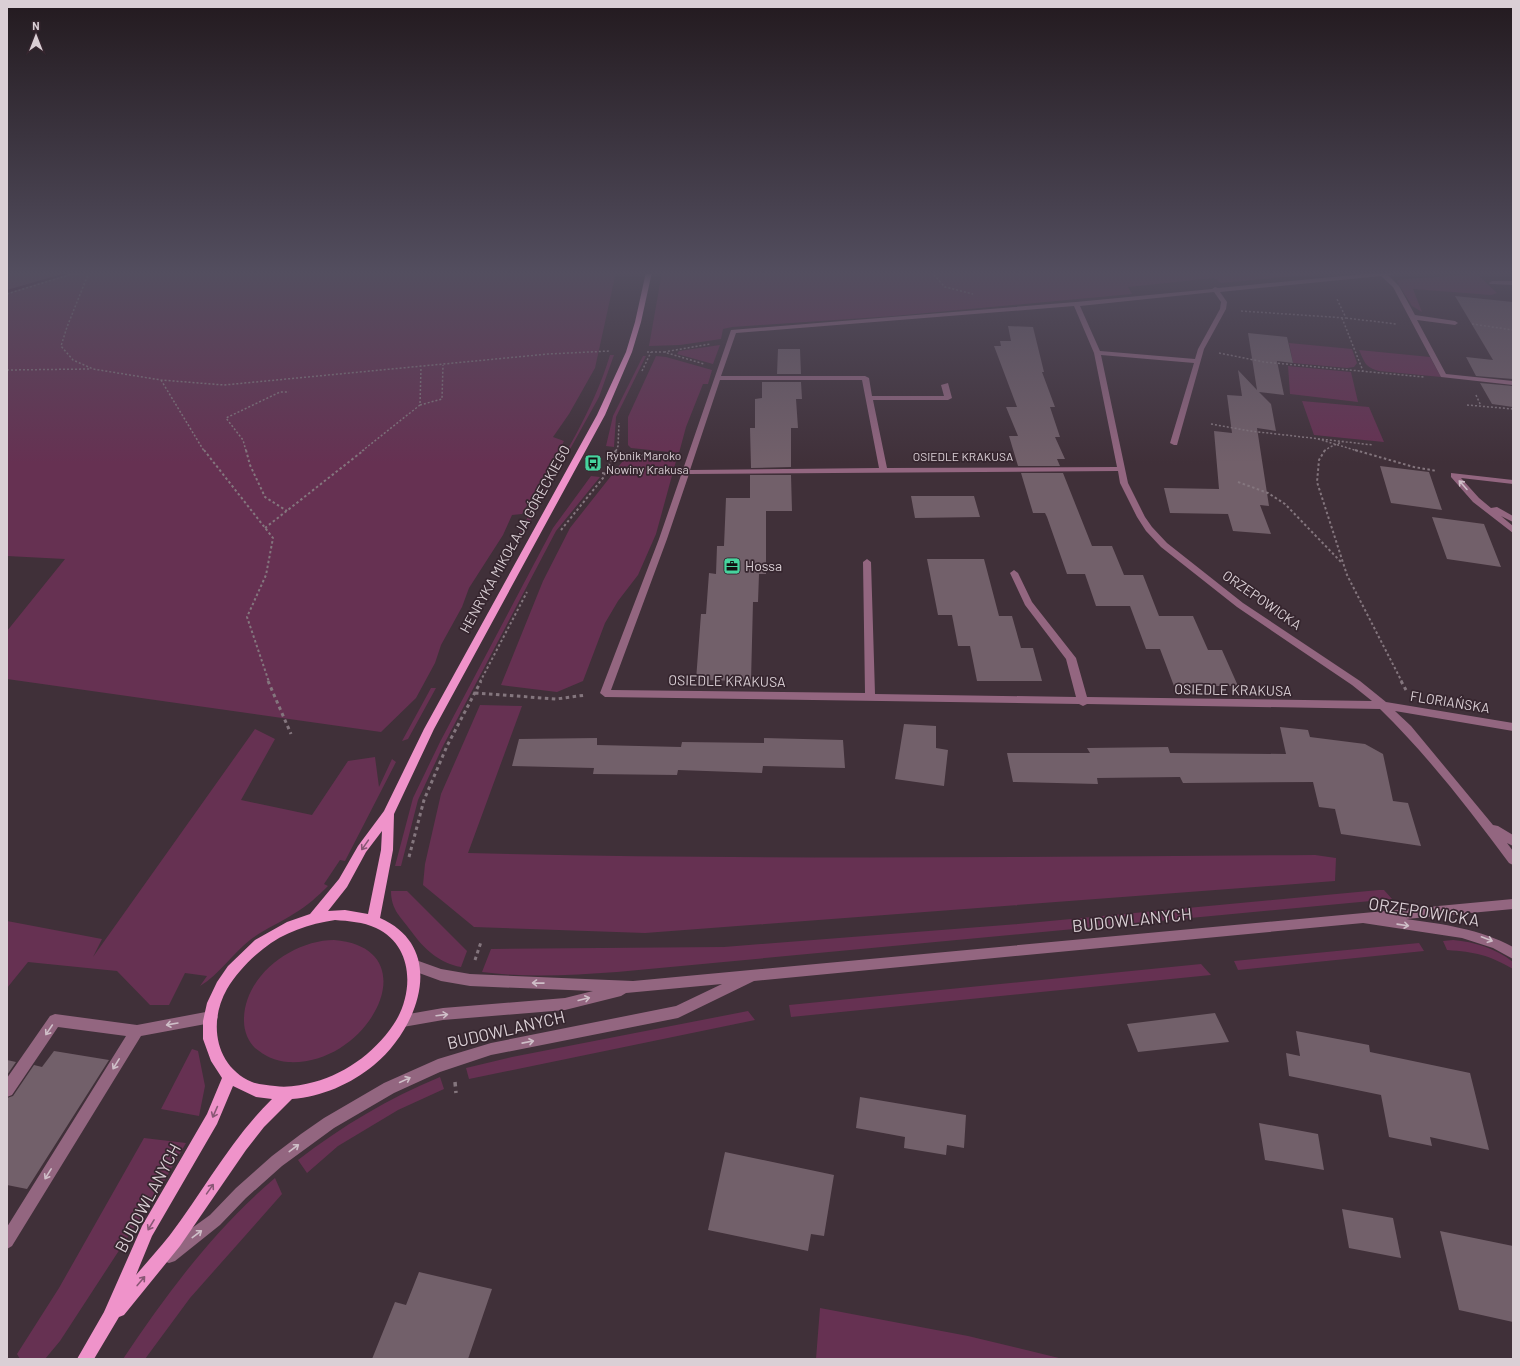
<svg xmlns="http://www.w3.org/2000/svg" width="1520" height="1366" font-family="Barlow,sans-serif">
<rect width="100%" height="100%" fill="#403039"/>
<path fill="#663152" d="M 7,272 L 616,272 L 595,368 L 569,414 L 553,437 L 564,441 L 522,514 L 512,515 L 503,535 L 469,588 L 462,607 L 441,645 L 435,663 L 416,698 L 381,732 L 7,679 L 7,631 L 65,559 L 7,556 Z
M 662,272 L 1337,272 L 1221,283 L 1214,278 L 1128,287 L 1132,294 L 894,316 L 732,327 L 723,329 L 721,339 L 680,345 L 649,346 Z
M 1477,274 L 1497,293 L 1491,295 L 1413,289 L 1422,312 L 1412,306 L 1397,282 L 1398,280 L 1407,279 Z
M 1289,343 L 1352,349 L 1357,363 L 1354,367 L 1347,368 L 1293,363 Z
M 720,345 L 713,364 L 677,354 L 679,351 Z
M 1359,350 L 1430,357 L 1441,377 L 1379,371 C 1365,367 1365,363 1359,350 Z
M 610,355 L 614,355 L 599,397 L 524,532 L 519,532 C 552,475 591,418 610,355 Z
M 643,356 L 646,356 L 616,417 L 614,447 L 606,446 L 613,416 Z
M 656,356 L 666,357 L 712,370 L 708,384 L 703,384 L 686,427 L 679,453 L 631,448 L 628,445 L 628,417 Z
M 1288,366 L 1351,372 L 1358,402 L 1290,394 Z
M 1302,401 L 1369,407 L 1384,442 L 1314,435 Z
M 626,457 L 676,461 L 656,534 L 638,575 L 618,601 L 605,623 L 583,681 L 557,692 L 501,685 L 543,581 L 570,528 Z
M 591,476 L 600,477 L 556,531 L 443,746 L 418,800 L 401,866 L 395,866 L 413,798 L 440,742 L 553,528 Z
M 431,688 L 436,688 L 408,739 L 402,741 Z
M 480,705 L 522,706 L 468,853 C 750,860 1032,857 1315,855 L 1336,858 L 1335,881 L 645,933 L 474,927 L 423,885 L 425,864 L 441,794 Z
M 255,729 L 275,739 L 241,800 L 312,815 L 348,761 L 375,757 L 379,787 L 392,759 L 396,762 L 345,861 L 340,860 L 324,884 L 328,886 C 318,896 307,906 295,913 C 280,923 264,929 250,940 C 232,954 220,974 200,986 L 207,976 L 185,973 L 169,1005 L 150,1005 L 117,971 L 28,962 L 7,988 L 7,921 L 102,939 L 93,957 Z
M 1379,890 L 1384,890 L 1392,899 L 617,972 C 572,975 527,978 482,972 L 491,949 L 724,947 L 1018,924 Z
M 391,891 L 407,891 L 467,951 L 461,967 C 439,963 424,949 411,931 C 401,917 391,910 391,891 Z
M 334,940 C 431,948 369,1067 288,1062 C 275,1061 265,1056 255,1048 C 248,1041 244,1031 244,1021 C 243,976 293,940 334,940 Z
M 1453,940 C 1475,942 1495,948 1513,962 L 1513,969 C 1489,955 1475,952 1447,950 L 1443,941 Z
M 1419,943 L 1424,951 L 1238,970 L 1234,961 Z
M 1201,964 L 1211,975 L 791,1017 L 789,1005 Z
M 748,1011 L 755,1020 L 469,1079 L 466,1068 L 512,1057 Z
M 192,1049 L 198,1051 L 205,1086 L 199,1116 L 161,1109 Z
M 440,1077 L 444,1089 L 398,1110 L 338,1146 L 307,1173 L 298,1160 C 342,1126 389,1098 440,1077 Z
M 144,1138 L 186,1143 L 163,1183 L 60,1341 L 45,1359 L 20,1359 L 17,1354 L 59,1288 Z
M 275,1178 L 282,1194 L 190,1298 L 145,1359 L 123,1359 C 167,1293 214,1230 275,1178 Z
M 820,1308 L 968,1336 L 1063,1359 L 816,1359 Z"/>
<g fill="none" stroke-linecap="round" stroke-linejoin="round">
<path fill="#430d31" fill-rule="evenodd" d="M 69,272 L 75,272 L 7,293 L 7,290 Z"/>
</g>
<path fill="#72606a" d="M 1455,296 L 1513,302 L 1513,379 L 1476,376 L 1466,357 L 1493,360 Z
M 1008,326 L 1033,327 L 1044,372 L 1042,372 L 1055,407 L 1050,407 L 1060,437 L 1055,437 L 1065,459 L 1057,459 L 1060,466 L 1018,466 L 1009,436 L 1018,436 L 1006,407 L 1017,407 L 994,346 L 1001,346 L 1000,341 L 1011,341 Z
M 1248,333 L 1287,337 L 1293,363 L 1277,361 L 1284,395 L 1259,392 L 1271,404 L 1276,431 L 1257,428 L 1269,506 L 1260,505 L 1271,534 L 1233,531 L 1228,514 L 1170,513 L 1164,488 L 1219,489 L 1214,431 L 1232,433 L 1227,395 L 1242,396 L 1238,370 L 1257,390 Z
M 778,349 L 800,349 L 801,374 L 777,374 Z
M 762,382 L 801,382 L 802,399 L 796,399 L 798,428 L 791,428 L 791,467 L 751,468 L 750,428 L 755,428 L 755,399 L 762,398 Z
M 1480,383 L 1513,386 L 1513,407 L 1492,404 Z
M 1380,466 L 1429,472 L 1442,510 L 1391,503 Z
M 1021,473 L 1063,473 L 1092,546 L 1112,546 L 1124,575 L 1143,575 L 1159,616 L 1193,616 L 1208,650 L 1222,650 L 1238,686 L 1174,686 L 1160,649 L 1146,649 L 1130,606 L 1096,606 L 1085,574 L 1067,574 L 1047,517 L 1045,513 L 1033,513 Z
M 750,475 L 791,475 L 792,511 L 766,511 L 766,574 L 759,574 L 758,602 L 753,602 L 751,681 L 696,680 L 701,614 L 706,614 L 709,573 L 716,574 L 717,546 L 724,546 L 726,498 L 750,498 Z
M 911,496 L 974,496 L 980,517 L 915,518 Z
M 1432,517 L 1484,524 L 1501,567 L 1447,559 Z
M 927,559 L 984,559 L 999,616 L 1012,616 L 1021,648 L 1033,648 L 1042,681 L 977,681 L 970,646 L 958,646 L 952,615 L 938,615 Z
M 904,724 L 936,726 L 936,748 L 948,750 L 944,786 L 895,779 Z
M 1280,727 L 1308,730 L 1310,737 L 1365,744 L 1383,754 L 1393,801 L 1408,803 L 1421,846 L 1341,834 L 1335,809 L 1319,807 L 1313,782 L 1183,783 L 1180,777 L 1097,778 L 1098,784 L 1013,782 L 1007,753 L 1090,753 L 1087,748 L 1168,747 L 1170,753 L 1286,754 Z
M 597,738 L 597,745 L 681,747 L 682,742 L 764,743 L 764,738 L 843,740 L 845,768 L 763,766 L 762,773 L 678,770 L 677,775 L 593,774 L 594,768 L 512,766 L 519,739 Z
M 1215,1013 L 1229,1042 L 1138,1052 L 1127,1024 Z
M 1296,1031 L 1369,1045 L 1370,1052 L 1470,1073 L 1489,1150 L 1430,1137 L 1432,1146 L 1389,1137 L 1381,1095 L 1289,1076 L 1286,1053 L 1300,1056 Z
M 54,1051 L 109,1060 L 27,1189 L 7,1185 L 7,1098 L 13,1096 L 34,1065 L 42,1067 Z
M 7,1060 L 16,1062 L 7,1075 Z
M 860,1097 L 966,1115 L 964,1148 L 947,1145 L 946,1155 L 904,1148 L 905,1137 L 856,1128 Z
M 1259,1123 L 1318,1134 L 1324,1170 L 1265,1160 Z
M 725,1152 L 834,1175 L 824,1236 L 811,1234 L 808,1251 L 708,1230 Z
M 1342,1209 L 1393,1218 L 1401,1258 L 1349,1248 Z
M 1440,1231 L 1513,1246 L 1513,1322 L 1459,1310 Z
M 419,1272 L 492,1289 L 468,1359 L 372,1359 L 395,1302 L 406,1305 Z"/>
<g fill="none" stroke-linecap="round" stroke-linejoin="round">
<path stroke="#84767e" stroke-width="1.5" stroke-dasharray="2 2" stroke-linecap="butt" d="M 89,272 L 67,327 L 61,346 L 73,360 L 93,369 L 161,380 L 224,385 L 548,354 L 610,351
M 931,272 L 945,287 L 973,294
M 7,294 L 72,274 L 89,273
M 1241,311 L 1346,318 L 1337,299
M 1342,318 L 1363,371
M 1346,318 L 1396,324
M 1472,324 L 1513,330
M 647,352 L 664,352 L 704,364
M 664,352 L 710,344
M 1219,353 L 1264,362 L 1424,377
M 7,370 L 90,369
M 642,371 L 651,352
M 161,380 L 204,451
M 1476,395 L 1481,406
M 420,405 L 442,399 L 443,365
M 1467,405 L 1513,409
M 1211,424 L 1250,431 L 1373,445
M 1318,439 L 1358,451
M 246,451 L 243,440 L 226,418 L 280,392 L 289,392
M 362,451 L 420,405 L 421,367
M 616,451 L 618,446 L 619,423
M 1324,451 L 1330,447 L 1344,441"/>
<path stroke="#84767e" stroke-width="2" stroke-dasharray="2.5 2.5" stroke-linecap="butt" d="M 204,450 L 273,538 L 266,575 L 247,617 L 269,682
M 246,450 L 250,465 L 265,497 L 287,511
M 1325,450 L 1319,460 L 1317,482 L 1347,575 L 1402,682
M 1355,450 L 1414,467 L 1437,471
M 615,453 L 673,457
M 602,473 L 613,474
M 1238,482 L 1268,493 L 1285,504 L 1342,563
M 265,528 L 364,450
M 561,530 L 603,478 L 616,450
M 480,682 L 527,592"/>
<path stroke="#84767e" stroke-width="3" stroke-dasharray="3.5 3.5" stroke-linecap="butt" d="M 268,681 L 291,734
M 1401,681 L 1406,690
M 475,693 L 556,699 L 586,695
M 409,857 L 424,800 L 447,746 L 481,681
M 475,960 L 481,942"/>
<path stroke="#84767e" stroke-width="3.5" stroke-dasharray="4.5 4.5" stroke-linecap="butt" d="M 455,1082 L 456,1093"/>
<path fill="#936680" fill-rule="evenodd" d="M 1385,272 L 1405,272 L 1388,275 L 1399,286 L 1415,315 L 1455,321 L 1458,323 L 1455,325 L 1417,320 L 1446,374 L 1513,381 L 1513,385 L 1441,377 L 1393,287 L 1381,276 L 1220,292 L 1227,302 L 1226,309 L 1204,349 L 1177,445 L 1174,445 L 1170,443 L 1194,363 L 1101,355 L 1128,483 L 1145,517 L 1152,527 L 1167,543 L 1243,603 L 1360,681 L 1386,702 L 1513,723 L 1513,731 L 1395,711 L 1411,726 L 1493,825 L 1498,826 L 1513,835 L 1513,846 L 1507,843 L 1513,851 L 1513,865 L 1509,863 C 1469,809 1428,756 1380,709 L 1087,704 L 1083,706 L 1079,704 L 605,697 L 600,693 L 659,539 L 731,330 L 1076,302 L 1212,289 L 1215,287 L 1218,288 ZM 1214,292 L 1221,302 L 1220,309 L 1198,349 L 1195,359 L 1100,351 L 1080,306 ZM 1074,306 L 1094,353 L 1117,467 L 887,468 L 873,400 L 948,400 L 952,398 L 948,383 L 941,385 L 944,396 L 872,396 L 869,378 L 865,376 L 721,376 L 736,333 ZM 720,380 L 862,380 L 879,468 L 690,470 ZM 1118,471 L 1120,483 L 1137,517 L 1146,531 L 1161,547 L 1237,607 L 1352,685 L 1372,701 L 1087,697 L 1076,658 L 1032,602 L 1018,573 L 1014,570 L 1010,573 L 1025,605 L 1066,659 L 1076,697 L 875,694 L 871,562 L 867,559 L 863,562 L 865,693 L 611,690 L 667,539 L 689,474 Z
M 1492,281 L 1513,281 L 1513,285 L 1490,284 L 1489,283 Z
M 1451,473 L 1513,480 L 1513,484 L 1461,478 L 1479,498 L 1491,508 L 1497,507 L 1513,516 L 1513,522 L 1501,516 L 1513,526 L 1513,533 L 1473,502 L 1451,477 Z
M 1513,899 L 1513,909 L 1406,919 C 1443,924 1480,929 1513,947 L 1513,959 L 1493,948 L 1462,938 L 1363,923 L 754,981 L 678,1018 L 491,1055 L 440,1072 L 394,1093 L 334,1128 L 282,1166 L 246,1198 L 220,1225 L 175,1261 L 169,1263 L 163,1261 L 161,1255 L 163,1249 L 210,1215 L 236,1188 L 272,1156 L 301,1134 L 324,1118 L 384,1083 L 438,1059 L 491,1043 L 676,1006 L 722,984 L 626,993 L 621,996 L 565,1010 L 443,1020 L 403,1027 L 398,1025 L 396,1021 L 398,1017 L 403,1015 L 443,1008 L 565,998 L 593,991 L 470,986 L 441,981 L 408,969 L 407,965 L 408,961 L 413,959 L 441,969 L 470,974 L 633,981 Z
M 211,1011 L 216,1013 L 218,1017 L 216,1021 L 211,1023 L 141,1036 L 12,1246 L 7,1249 L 7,1227 L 126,1036 L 58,1027 L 12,1095 L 7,1097 L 7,1078 L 50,1016 L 55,1014 L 137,1025 Z"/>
<path fill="#ef93ca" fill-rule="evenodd" d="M 646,272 L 652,272 L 641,322 L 632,352 L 605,415 L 434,729 L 394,814 L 393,850 L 380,918 C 448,948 419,1028 374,1065 C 351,1084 321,1097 292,1099 L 264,1127 L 246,1150 L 180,1246 L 124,1315 L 119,1317 L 94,1359 L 77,1359 L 104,1312 L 142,1226 L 207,1114 L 222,1078 L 211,1061 L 203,1039 L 203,1021 L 207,1003 L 217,982 L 228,966 L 255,940 L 287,922 L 310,914 L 339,879 L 358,846 L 384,811 L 424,729 L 597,415 L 626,352 L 635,322 ZM 382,831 L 381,850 L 368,914 L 345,910 L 328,911 L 347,887 L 366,852 ZM 335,920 C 349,921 363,922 376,928 C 412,945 414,988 397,1019 C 379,1049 348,1073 314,1082 C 302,1085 288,1088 275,1086 C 268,1085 259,1085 252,1082 C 215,1066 208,1022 227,989 C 236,974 249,960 263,949 C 284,932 309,924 335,920 ZM 233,1086 L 256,1097 L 272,1099 C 231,1139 204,1190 170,1235 C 159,1249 147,1262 136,1275 L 152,1236 L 217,1124 Z"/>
</g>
<defs><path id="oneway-shaft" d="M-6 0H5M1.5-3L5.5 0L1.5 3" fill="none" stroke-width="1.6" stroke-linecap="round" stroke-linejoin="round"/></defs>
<g stroke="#cfbfc8">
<use href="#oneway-shaft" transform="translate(1463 485) rotate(-132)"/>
<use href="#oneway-shaft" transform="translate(1403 925) rotate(8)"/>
<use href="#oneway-shaft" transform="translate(1487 939) rotate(21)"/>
<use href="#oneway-shaft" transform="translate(538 983) rotate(-179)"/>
<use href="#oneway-shaft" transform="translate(584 999) rotate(-14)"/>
<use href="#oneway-shaft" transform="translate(442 1015) rotate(-7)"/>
<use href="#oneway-shaft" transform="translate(172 1024) rotate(170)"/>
<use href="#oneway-shaft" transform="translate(49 1030) rotate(124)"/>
<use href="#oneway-shaft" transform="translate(528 1042) rotate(-11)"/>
<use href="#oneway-shaft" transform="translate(116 1064) rotate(122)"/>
<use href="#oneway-shaft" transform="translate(405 1080) rotate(-25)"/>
<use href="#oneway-shaft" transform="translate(294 1148) rotate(-37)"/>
<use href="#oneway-shaft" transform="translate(48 1174) rotate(122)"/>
<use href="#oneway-shaft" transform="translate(197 1234) rotate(-37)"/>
</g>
<g stroke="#895775">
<use href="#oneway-shaft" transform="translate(365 845) rotate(125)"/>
<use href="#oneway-shaft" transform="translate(215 1112) rotate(114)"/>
<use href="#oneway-shaft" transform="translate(210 1189) rotate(-55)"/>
<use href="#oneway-shaft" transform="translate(151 1225) rotate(121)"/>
<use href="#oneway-shaft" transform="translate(141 1281) rotate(-50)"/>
</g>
<linearGradient id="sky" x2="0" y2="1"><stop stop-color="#231a1f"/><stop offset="0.59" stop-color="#534e5f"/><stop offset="1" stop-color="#534e5f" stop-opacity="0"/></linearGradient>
<rect width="1520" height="463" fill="url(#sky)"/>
<defs>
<g id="bus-square" transform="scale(0.9)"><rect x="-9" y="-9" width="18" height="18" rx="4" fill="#46d49e" stroke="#36262f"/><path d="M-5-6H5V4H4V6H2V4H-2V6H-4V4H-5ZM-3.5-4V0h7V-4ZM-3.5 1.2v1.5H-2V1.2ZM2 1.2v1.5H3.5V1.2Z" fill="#111"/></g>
<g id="office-square" transform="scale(0.9)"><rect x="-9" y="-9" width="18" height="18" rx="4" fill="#46d49e" stroke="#36262f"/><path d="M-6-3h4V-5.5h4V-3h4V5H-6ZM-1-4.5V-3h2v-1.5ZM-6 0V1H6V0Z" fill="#111"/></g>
</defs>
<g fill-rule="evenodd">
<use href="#bus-square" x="593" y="463"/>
<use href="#office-square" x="732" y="566"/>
</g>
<g text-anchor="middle" stroke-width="3.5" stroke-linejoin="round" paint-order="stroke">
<g font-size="12" fill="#dacfd5" stroke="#36262f" text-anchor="start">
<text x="606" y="460">Rybnik Maroko<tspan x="606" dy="14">Nowiny Krakusa</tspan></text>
</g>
<g font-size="12" fill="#dacfd5" stroke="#36262f">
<text x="963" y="461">OSIEDLE KRAKUSA</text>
</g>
<g font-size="14" fill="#dacfd5" stroke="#36262f">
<text transform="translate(515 539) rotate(-61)" y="5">HENRYKA MIKOŁAJA GÓRECKIEGO</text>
<text transform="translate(1262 600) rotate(35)" y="5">ORZEPOWICKA</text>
<text transform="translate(727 681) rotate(1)" y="5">OSIEDLE KRAKUSA</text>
<text transform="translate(1233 690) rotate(1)" y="5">OSIEDLE KRAKUSA</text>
<text transform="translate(1450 702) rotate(9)" y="5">FLORIAŃSKA</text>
</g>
<g font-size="14" fill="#dacfd5" stroke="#36262f" text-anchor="start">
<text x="745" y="571">Hossa</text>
</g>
<g font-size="17" fill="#dacfd5" stroke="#36262f">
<text transform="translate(1424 912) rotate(9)" y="6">ORZEPOWICKA</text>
<text transform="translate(1132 920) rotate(-6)" y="6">BUDOWLANYCH</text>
<text transform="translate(506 1030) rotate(-13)" y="6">BUDOWLANYCH</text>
<text transform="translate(148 1198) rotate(-62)" y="6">BUDOWLANYCH</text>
</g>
</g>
<rect width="1520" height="1366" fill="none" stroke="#dacfd5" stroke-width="16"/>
<g transform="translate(36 36)" stroke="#36262f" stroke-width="3" paint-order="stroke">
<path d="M0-3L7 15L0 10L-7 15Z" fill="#dacfd5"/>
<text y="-6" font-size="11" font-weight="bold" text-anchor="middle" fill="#dacfd5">N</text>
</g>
</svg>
